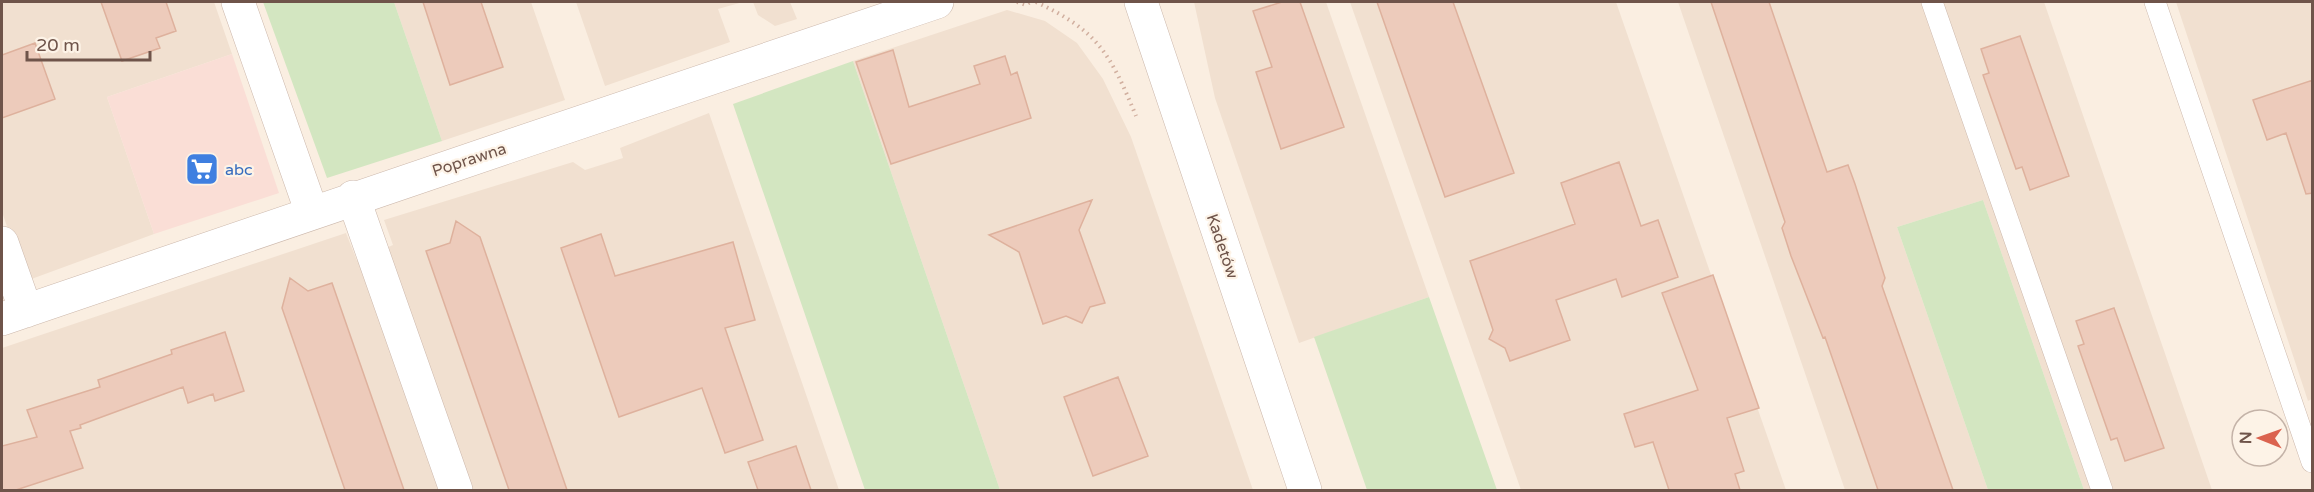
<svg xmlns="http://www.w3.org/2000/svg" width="2314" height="492" font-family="'Varela Round',sans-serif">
<rect width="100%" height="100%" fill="#faeee1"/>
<path fill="#f1e0d0" d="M 2,2 L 214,2 L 232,54 L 107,97 L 154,234 L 26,281 L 2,212 Z
M 394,2 L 531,2 L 565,100 L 442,141 Z
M 576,2 L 743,2 L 718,9 L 730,42 L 605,86 Z
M 753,2 L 790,2 L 797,19 L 775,26 L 758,15 Z
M 1194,2 L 1326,2 L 1429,297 L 1299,343 L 1215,98 Z
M 1350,2 L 1616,2 L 1786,490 L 1521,490 Z
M 1678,2 L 2044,2 L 2212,490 L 2084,490 L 1983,200 L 1897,227 L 1988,490 L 1845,490 Z
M 2176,2 L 2312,2 L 2312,399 L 2308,401 Z
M 1007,10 L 1045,21 L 1077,43 L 1103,79 L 1131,137 L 1253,490 L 1000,490 L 853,61 Z
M 709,113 L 839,490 L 2,490 L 2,348 L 346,233 L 357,261 L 393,245 L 384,220 L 573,162 L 585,170 L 623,158 L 620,148 Z"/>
<path fill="#faded6" d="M 232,54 L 279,193 L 154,234 L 107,97 Z"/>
<path fill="#d3e6c1" d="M 263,2 L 394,2 L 442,141 L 327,178 Z
M 853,61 L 1000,490 L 865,490 L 733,104 Z
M 1983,200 L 2084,490 L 1988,490 L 1897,227 Z
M 1429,297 L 1497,490 L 1367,490 L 1314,337 Z"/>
<path fill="#edcbbb" stroke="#deb19d" stroke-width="1.5" d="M 101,2 L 166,2 L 176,31 L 156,38 L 160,48 L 122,61 Z
M 423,2 L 481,2 L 503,67 L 450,85 Z
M 1282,2 L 1300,2 L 1344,127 L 1281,149 L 1256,72 L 1272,67 L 1253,11 Z
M 1377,2 L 1453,2 L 1514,173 L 1445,197 Z
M 1711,2 L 1769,2 L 1827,172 L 1848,165 L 1855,184 L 1885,278 L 1882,286 L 1953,490 L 1878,490 L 1825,337 L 1823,338 L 1791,256 L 1782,228 L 1785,222 Z
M 2020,36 L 2069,176 L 2030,190 L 2022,167 L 2016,169 L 1983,75 L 1989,73 L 1981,49 Z
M 35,43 L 55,99 L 2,118 L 2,55 Z
M 893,50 L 909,107 L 980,84 L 974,66 L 1005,56 L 1011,75 L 1017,72 L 1031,118 L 891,164 L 856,62 Z
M 2313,80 L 2313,193 L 2306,194 L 2286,133 L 2267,140 L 2253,100 Z
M 1619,162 L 1641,226 L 1658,220 L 1678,277 L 1622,297 L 1616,279 L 1556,300 L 1570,340 L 1510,361 L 1505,348 L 1489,339 L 1493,330 L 1470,261 L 1575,224 L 1561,183 Z
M 1092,200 L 1079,230 L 1105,303 L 1090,307 L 1082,323 L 1066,316 L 1043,324 L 1019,252 L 989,235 Z
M 456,221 L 480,237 L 567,490 L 509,490 L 426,251 L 450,243 Z
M 601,234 L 615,276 L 733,242 L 755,320 L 725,328 L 763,440 L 725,453 L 702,388 L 619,417 L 561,248 Z
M 1713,275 L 1759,408 L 1727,418 L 1744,471 L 1735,474 L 1740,490 L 1669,490 L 1653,442 L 1635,447 L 1624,414 L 1698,390 L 1662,293 Z
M 290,278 L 308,291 L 332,283 L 404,490 L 345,490 L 282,308 Z
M 2114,308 L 2164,448 L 2125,461 L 2117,438 L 2111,440 L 2092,386 L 2078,346 L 2084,344 L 2076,321 Z
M 225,332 L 244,391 L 215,401 L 213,394 L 188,403 L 183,387 L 80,425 L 81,428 L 70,431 L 83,468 L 16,490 L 2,490 L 2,446 L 37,437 L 27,410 L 100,387 L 98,380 L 172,354 L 171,350 Z
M 1118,377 L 1148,456 L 1093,476 L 1064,397 Z
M 796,446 L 811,490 L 758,490 L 748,462 Z"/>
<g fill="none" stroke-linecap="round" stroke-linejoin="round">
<g stroke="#ccb8ac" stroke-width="22">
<path id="service" d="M 1932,2 L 2102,490
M 2155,2 L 2312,462"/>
</g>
<g stroke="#ccb8ac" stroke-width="34">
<path id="minor" d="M 238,2 L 312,213
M 353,197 L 456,490
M 2,243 L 26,311
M 2,319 C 312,211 626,108 937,2"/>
</g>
<g stroke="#ccb8ac" stroke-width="34">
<path id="tertiary" d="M 1141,2 L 1305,490"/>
</g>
<path stroke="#d1af9f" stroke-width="4" stroke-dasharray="1.5 4.5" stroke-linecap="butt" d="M 1017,2 L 1026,5 L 1030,2
M 1036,2 C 1098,31 1110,53 1136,116"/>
<use href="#service" stroke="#fff" stroke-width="21"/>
<use href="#minor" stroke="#fff" stroke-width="33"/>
<use href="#tertiary" stroke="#fff" stroke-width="33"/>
</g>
<defs>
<g id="supermarket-square" transform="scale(1.725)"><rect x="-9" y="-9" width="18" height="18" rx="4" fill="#3f7fe0" stroke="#fdf3e7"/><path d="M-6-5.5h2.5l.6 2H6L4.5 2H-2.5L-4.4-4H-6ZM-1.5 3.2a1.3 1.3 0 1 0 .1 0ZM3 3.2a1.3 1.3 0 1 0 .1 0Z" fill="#fff"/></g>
</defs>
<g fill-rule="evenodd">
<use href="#supermarket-square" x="202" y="169"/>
</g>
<g text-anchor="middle" stroke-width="4.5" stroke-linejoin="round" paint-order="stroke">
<g font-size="16" fill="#6f544a" stroke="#fdf3e7">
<text transform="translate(469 159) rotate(-18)" y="6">Poprawna</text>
<text transform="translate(1223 246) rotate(71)" y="6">Kadetów</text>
</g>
<g font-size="16" fill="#366cbe" stroke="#fdf3e7" text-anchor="start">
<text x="225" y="175">abc</text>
</g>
</g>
<rect width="2314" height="492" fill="none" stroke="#6f544a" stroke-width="6"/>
<g transform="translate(2260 438) rotate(271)"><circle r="28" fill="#fdf3e7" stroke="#c4b3a8" stroke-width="1.5"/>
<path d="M0-4.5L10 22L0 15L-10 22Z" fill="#db634f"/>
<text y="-9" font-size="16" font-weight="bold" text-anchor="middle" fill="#6f544a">N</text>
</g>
<path d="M27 51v9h123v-9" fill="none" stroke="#6f544a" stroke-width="3"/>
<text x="36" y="51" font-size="18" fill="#6f544a" stroke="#fdf3e7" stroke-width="4.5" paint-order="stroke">20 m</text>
</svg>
